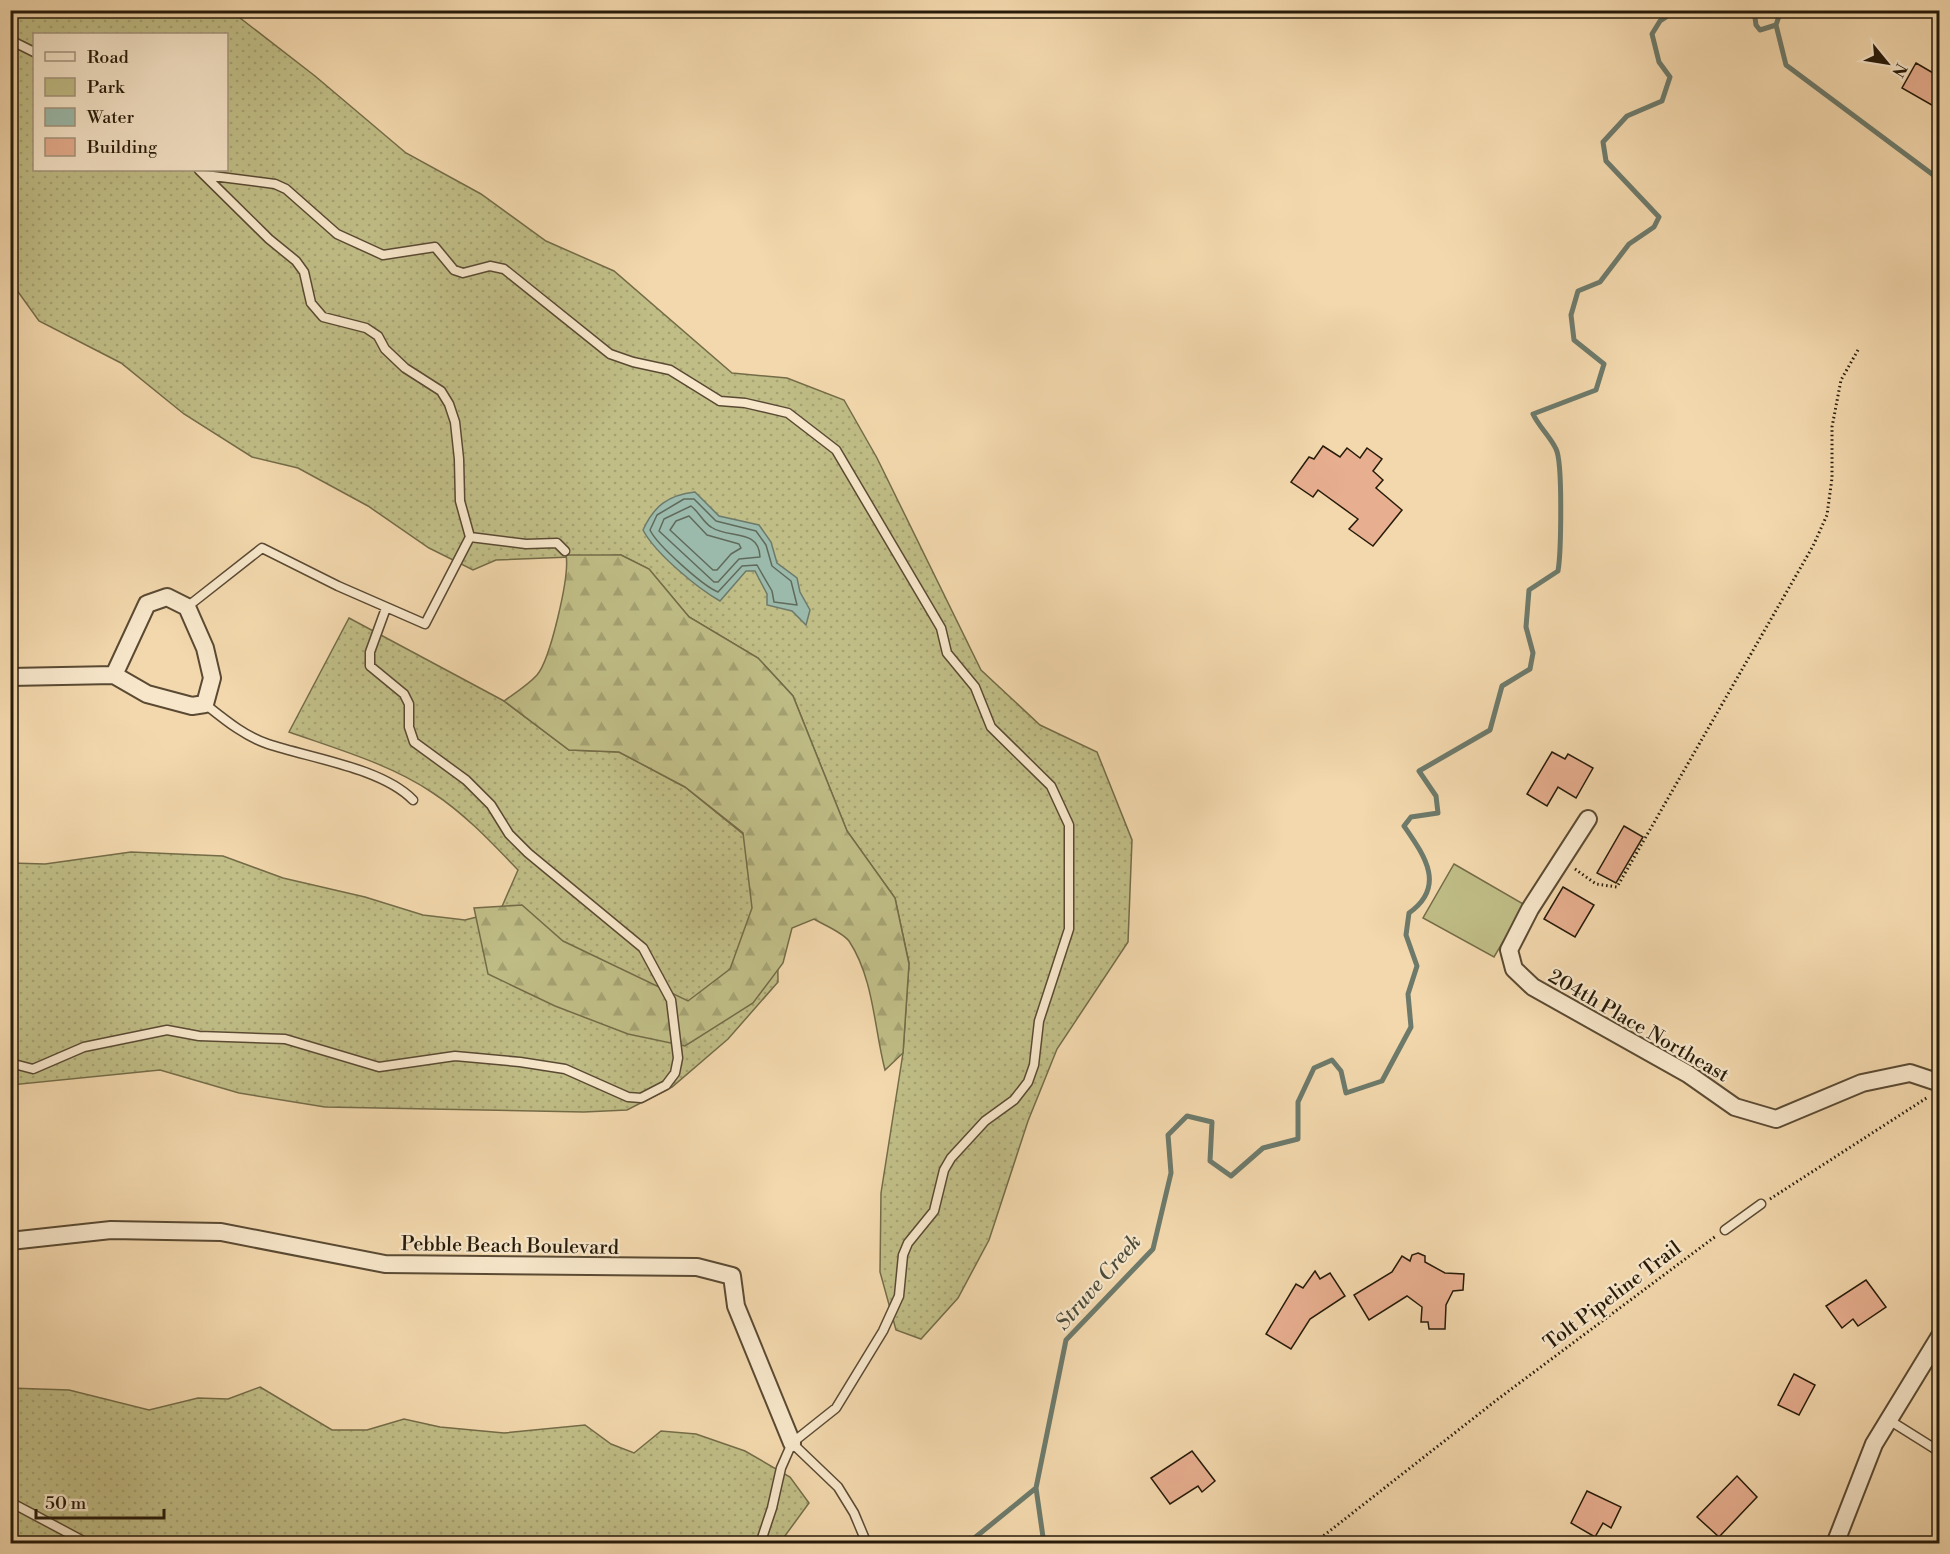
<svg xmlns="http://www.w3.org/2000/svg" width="1950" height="1554" font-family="'Libre Bodoni',serif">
<defs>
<pattern id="grass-dots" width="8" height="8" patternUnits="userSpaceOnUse" patternTransform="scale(1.5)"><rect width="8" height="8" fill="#c0bd86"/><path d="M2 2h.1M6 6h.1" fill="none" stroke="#a5a272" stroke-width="1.8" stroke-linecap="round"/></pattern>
<pattern id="forest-firs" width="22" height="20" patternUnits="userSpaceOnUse" patternTransform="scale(1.5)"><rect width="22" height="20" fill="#c0bd86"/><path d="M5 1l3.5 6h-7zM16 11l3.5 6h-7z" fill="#a5a272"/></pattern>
</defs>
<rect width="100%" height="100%" fill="#f3d8ad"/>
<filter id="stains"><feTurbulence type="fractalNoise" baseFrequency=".00333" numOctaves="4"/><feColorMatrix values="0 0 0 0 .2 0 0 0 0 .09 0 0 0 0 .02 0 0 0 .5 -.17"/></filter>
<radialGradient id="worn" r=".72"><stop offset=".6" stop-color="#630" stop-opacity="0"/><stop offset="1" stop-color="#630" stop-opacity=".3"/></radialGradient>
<path fill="url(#grass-dots)" stroke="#746c48" stroke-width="1.5" fill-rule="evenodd" d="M 10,11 L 231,11 L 315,76 L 406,153 L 481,194 L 546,241 L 614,271 L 732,373 L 787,378 L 844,400 L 877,458 L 981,670 L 1040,725 L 1097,752 L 1132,840 L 1128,942 L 1057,1049 L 1028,1121 L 989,1240 L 958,1298 L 921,1339 L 896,1330 L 880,1272 L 881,1193 L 903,1053 L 909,963 L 895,898 L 847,831 L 793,696 L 758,658 L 689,617 L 649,569 L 621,555 L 496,560 L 473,570 L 429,548 L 368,506 L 298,468 L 252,457 L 184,414 L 121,363 L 39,321 L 11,282 ZM 34,34 L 226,34 L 226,170 L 34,170 Z
M 349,618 L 504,701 L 569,750 L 619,752 L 685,787 L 743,834 L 777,902 L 778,982 L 728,1039 L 672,1087 L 627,1110 L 584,1112 L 325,1107 L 239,1093 L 160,1070 L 11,1085 L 11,863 L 45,864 L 131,852 L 223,856 L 283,878 L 365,897 L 423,915 L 465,920 L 500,911 L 518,870 C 492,843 465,814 433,793 C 390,764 337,749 289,732 Z
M 260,1387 L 332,1430 L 367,1430 L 404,1419 L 440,1427 L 504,1433 L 585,1425 L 611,1444 L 634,1453 L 661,1431 L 696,1434 L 745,1451 L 790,1477 L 809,1503 L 779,1544 L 11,1543 L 10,1388 L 69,1390 L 149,1410 L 198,1398 L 228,1399 Z"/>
<path fill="url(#forest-firs)" stroke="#746c48" stroke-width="1.5" d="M 566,555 L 621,555 L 649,569 L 689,617 L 758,658 L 793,696 L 847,831 L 895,898 L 909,964 L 903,1053 L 885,1070 C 874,1028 874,979 849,941 C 842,932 824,925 814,919 L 792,928 L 783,963 L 753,1003 L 685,1046 L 628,1034 L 555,1006 L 488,974 L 474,908 L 522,905 L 563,941 L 688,1001 L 730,969 L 752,908 L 743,833 L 685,787 L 619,752 L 569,750 L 504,701 C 515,693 528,685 537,675 C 550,660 570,576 566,555 Z"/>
<path fill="#c0bd86" stroke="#746c48" stroke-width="1.5" d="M 1454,864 L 1525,905 L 1494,957 L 1423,918 Z"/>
<path fill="#9bbaab" stroke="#6d7a6b" stroke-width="1.5" d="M 695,492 L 719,516 L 759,525 L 771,542 L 777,563 L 797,578 L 800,592 L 810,610 L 806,625 L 792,611 L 767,605 L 767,594 L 755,571 L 746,571 L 720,601 C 697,588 655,553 643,530 C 654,506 668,495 695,492 Z"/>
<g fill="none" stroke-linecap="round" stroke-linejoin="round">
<path stroke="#616a5a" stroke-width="1.5" d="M 684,499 L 694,499 L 716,521 L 756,531 L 766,545 L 772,566 L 791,581 L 797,605 L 774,602 L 772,591 L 757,565 L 742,566 L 718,592 C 703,586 657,545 650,530 L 657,515 Z
M 691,506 C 699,512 703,522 711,527 C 728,539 759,528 760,557 L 739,559 L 718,582 L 714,582 L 659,531 L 664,519 Z
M 689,516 L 707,535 L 739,544 L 741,548 L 731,554 L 717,570 L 713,570 L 670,530 L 676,521 Z"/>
<path stroke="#6d7a6b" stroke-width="5" d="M 1754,10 L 1756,25 L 1760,30 L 1776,25
M 1781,10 L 1776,25 L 1786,65 L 1940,180
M 967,1544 L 1036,1488
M 1044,1544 L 1036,1488 L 1066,1340 L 1153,1249 L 1171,1173 L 1168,1135 L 1187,1116 L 1212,1122 L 1210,1161 L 1231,1176 L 1263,1148 L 1298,1139 L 1298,1102 L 1314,1068 L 1332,1060 L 1341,1071 L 1346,1093 L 1382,1081 L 1411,1027 L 1408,994 L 1417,966 L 1406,935 L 1409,913 C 1447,886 1424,855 1404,826 L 1411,817 L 1438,813 L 1436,796 L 1419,771 L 1490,730 L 1502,686 L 1530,669 L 1533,653 L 1526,627 L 1529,590 L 1558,571 C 1561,554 1563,462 1556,449 C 1550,436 1539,427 1533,414 L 1596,390 L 1604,364 L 1574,340 L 1571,315 L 1578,291 L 1600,282 L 1629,244 L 1654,227 L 1659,217 L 1606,161 L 1603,142 L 1627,116 L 1662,101 L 1670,77 L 1659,62 L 1652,34 L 1660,21 L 1677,10"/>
</g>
<path fill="#e7ae8f" stroke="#271b0a" stroke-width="1.5" d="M 1916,63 L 1940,77 L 1937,108 L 1902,88 Z
M 1323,446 L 1340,457 L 1347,448 L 1360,458 L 1367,448 L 1382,459 L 1373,471 L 1383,480 L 1376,488 L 1402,510 L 1373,546 L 1349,529 L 1358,519 L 1318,490 L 1313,497 L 1291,482 L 1309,457 L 1314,459 Z
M 1552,752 L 1565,759 L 1568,754 L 1593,768 L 1576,798 L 1558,787 L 1547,806 L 1527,794 Z
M 1624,826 L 1643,837 L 1616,883 L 1597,873 Z
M 1563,887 L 1594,905 L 1575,937 L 1544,919 Z
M 1418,1253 L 1425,1256 L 1425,1262 L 1445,1273 L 1464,1274 L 1463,1290 L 1453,1291 L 1446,1305 L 1445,1329 L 1429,1329 L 1428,1322 L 1421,1322 L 1422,1307 L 1407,1296 L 1369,1320 L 1354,1295 L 1392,1272 L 1402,1256 L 1410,1261 L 1412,1255 Z
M 1315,1271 L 1320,1279 L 1330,1273 L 1345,1296 L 1310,1319 L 1291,1349 L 1266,1334 L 1296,1284 L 1303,1288 Z
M 1866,1280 L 1886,1307 L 1858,1326 L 1853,1319 L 1842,1328 L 1826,1306 Z
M 1794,1374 L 1815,1385 L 1799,1415 L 1778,1405 Z
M 1192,1451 L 1215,1481 L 1202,1492 L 1198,1486 L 1170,1504 L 1151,1478 Z
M 1737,1476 L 1757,1497 L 1719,1537 L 1697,1517 Z
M 1587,1491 L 1621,1507 L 1611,1528 L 1603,1523 L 1595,1537 L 1571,1523 Z"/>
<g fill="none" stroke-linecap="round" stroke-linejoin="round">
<g stroke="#5a4a33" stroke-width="11">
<path id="lane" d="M 10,40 L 34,52
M 199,170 L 269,239 L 296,261 L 304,272 L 311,303 L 323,317 L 366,328 L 378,336 L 385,349 L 405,368 L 441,391 L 449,404 L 455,422 L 459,459 L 460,501 L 470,537 L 526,544 L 557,543 L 565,551
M 205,175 L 275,184 L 286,189 L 337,234 L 383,255 L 435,247 L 454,270 L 463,273 L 490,266 L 504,269 L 610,354 L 633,362 L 670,370 L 720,401 L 745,403 L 788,413 L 836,450 L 941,628 L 947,653 L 975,687 L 991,727 L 1051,786 L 1069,825 L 1069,929 L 1039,1021 L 1034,1065 L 1028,1082 L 1014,1100 L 985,1121 L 951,1158 L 944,1170 L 934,1211 L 908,1243 L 903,1255 L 899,1296 L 883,1331 L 836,1408 L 792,1443 L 781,1468 L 772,1508 L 760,1544
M 187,607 L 262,548 L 338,586 L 425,624 L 470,537
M 205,704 C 224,719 244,736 268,744 C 310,758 382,768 413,800
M 10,1063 L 33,1069 L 84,1047 L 167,1030 L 199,1036 L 285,1039 L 379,1067 L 455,1056 L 520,1062 L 565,1069 L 628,1097 L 641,1098 L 666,1085 L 675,1073 L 678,1058 L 671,1000 L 643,948 L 528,853 L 509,834 L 491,805 L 466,780 L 414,742 L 409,727 L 409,704 L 404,694 L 370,666 L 370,652 L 386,608
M 1725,1230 L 1761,1204
M 1889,1420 L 1940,1452
M 792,1443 L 838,1487 L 854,1513 L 867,1544
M 10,1502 L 89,1544"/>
</g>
<g stroke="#5a4a33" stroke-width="20">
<path id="street" d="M 10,677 L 114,675 L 147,694 L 192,706 L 205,704 L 212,678 L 205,648 L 187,607 L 167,597 L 147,604 L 114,675
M 1588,819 L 1530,909 L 1509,950 L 1514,969 L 1533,987 L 1688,1074 L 1735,1107 L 1776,1119 L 1862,1083 L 1910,1073 L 1940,1083
M 10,1241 L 111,1230 L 221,1232 L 385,1264 L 697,1267 L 732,1276 L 736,1306 L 792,1443
M 1835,1544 L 1874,1444 L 1940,1336"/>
</g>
<path stroke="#271b0a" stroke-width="3" stroke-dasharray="1.5 3" stroke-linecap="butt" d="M 1575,869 L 1596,884 L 1617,887 L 1813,546 L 1827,515 L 1832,478 L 1832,427 L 1841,380 L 1858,350
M 1770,1199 L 1928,1097
M 1313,1544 L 1498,1399 L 1716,1236"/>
<use href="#lane" stroke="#f7e6ca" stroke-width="8"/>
<use href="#street" stroke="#f7e6ca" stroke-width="16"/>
</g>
<g text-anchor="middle" stroke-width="4.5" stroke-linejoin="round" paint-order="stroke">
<g font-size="20" fill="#271b0a" stroke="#f7e6ca">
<text transform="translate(1639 1025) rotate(30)" y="7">204th Place Northeast</text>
<text transform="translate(510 1245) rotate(1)" y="7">Pebble Beach Boulevard</text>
<text transform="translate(1612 1295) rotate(-37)" y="7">Tolt Pipeline Trail</text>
</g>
<g font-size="21" font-style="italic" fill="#4a4b3a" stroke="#f7e6ca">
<text transform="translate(1098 1282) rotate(-49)" y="7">Struve Creek</text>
</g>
</g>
<rect width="1950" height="1554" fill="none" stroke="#f3d8ad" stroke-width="36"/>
<rect x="12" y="12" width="1926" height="1530" fill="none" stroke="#271b0a" stroke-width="3"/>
<rect x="18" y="18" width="1914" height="1518" fill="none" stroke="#271b0a" stroke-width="1.5"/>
<rect x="33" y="33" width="195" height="138" fill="#f7e6ca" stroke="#a4957d" stroke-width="1.5"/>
<rect x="45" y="52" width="30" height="9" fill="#f7e6ca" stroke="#a4957d" stroke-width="1.5"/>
<text x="87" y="63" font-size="18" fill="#271b0a">Road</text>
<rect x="45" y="78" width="30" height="18" fill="#c0bd86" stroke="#a4957d" stroke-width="1.5"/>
<text x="87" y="93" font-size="18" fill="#271b0a">Park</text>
<rect x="45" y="108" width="30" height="18" fill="#9bbaab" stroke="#a4957d" stroke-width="1.5"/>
<text x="87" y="123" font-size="18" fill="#271b0a">Water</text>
<rect x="45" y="138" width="30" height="18" fill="#e7ae8f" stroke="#a4957d" stroke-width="1.5"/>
<text x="87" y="153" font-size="18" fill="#271b0a">Building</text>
<g transform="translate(1887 63) rotate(120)" stroke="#f7e6ca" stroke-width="4.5" paint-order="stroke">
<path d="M0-4.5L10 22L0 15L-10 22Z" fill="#271b0a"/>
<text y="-9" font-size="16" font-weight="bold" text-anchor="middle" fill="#271b0a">N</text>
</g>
<path d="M36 1509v9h128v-9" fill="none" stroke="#271b0a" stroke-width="3"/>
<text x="45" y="1509" font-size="18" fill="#271b0a" stroke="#f7e6ca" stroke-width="4.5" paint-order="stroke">50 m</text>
<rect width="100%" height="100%" filter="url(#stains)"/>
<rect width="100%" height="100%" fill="url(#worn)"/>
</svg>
